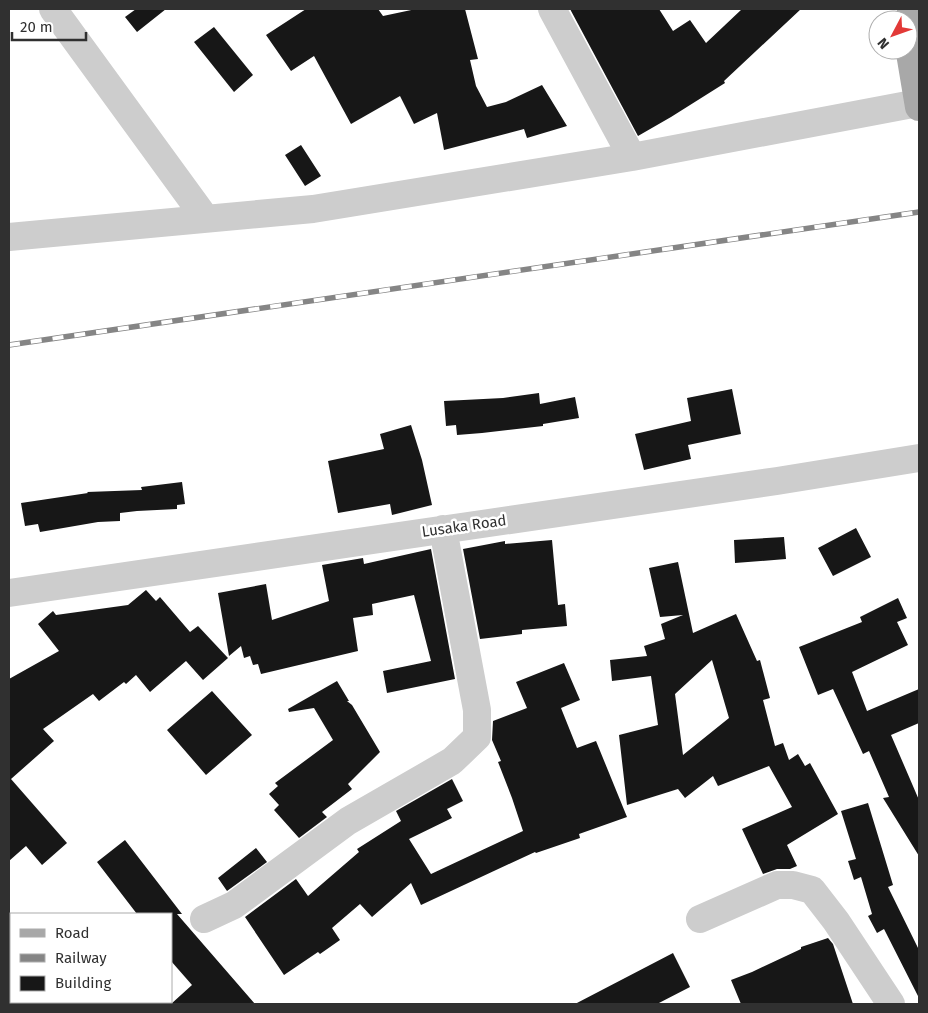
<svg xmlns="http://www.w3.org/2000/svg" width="928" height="1013" font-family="'Fira Sans',sans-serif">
<rect width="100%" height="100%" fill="#fff"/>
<path fill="#171717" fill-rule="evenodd" d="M 136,9 L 166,9 L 137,32 L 125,17 Z
M 306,9 L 378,9 L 383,16 L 416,9 L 465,9 L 478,59 L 470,60 L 476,86 L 487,107 L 506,102 L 542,85 L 567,126 L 527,138 L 524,129 L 444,150 L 437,113 L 414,124 L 400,96 L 351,124 L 314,56 L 291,71 L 266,35 Z
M 570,9 L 659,9 L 673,31 L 690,20 L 706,43 L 742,9 L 801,9 L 724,81 L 725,83 L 671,117 L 638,136 Z
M 214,27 L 253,75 L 234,92 L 194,42 Z
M 301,145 L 321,176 L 305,186 L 285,155 Z
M 732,389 L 741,434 L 688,445 L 691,459 L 644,470 L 635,434 L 691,421 L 687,398 Z
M 539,393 L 540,404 L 575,397 L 579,418 L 543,424 L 543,426 L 482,433 L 457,435 L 456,425 L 446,426 L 444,401 L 503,398 Z
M 411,425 L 422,460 L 432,505 L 392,515 L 390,504 L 338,513 L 328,461 L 384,449 L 380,434 Z
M 182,482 L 185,504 L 177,505 L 177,509 L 137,511 L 120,513 L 120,521 L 98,522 L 40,532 L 38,524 L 25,526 L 21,503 L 88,493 L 87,492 L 142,490 L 141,487 Z
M 856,528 L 871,557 L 833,576 L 818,548 Z
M 784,537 L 786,559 L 735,563 L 734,540 Z
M 552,540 L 558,605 L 565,604 L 567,626 L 522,630 L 522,634 L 480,639 L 463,549 L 505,541 L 505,544 Z
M 431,549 L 455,679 L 387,693 L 383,671 L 431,661 L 414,595 L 372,604 L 373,615 L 353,618 L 358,651 L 261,674 L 258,664 L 253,665 L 250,656 L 244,658 L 241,646 L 229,656 L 218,593 L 266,584 L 272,620 L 329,601 L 322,565 L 363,558 L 364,564 Z
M 678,562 L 693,633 L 736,614 L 757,661 L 760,660 L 770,698 L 763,700 L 775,746 L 783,743 L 789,760 L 798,754 L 805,766 L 810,763 L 838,814 L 787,845 L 797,866 L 790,869 L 777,869 L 763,874 L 742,829 L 792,807 L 769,766 L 718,786 L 713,776 L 685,798 L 678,789 L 627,805 L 619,735 L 658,725 L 651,676 L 612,681 L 610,660 L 647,656 L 644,646 L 665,639 L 661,624 L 683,615 L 660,617 L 649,568 ZM 712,660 L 729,718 L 683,755 L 675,694 Z
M 146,590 L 156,601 L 160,597 L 190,632 L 198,626 L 228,658 L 203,680 L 186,661 L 150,692 L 136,675 L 126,684 L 124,682 L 99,701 L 93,694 L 43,729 L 54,741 L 11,779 L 67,843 L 42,865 L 26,846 L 9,861 L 9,679 L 59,651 L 38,624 L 53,611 L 56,615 L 128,605 Z
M 898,598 L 907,618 L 897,622 L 908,645 L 852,672 L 867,711 L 919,689 L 919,723 L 891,735 L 919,800 L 919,856 L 883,798 L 889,797 L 869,751 L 863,754 L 833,689 L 818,695 L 799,647 L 862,622 L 860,617 Z
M 564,663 L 580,700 L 561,708 L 577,748 L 596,741 L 627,817 L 579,834 L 580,838 L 536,853 L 535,852 L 421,905 L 411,883 L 372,917 L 360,904 L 332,928 L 340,940 L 320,954 L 318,952 L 284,975 L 245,917 L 296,879 L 308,896 L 359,852 L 357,849 L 401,821 L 396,811 L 452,779 L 463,801 L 447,809 L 452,818 L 409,839 L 431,874 L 523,831 L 512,798 L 498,762 L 501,761 L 492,740 L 493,721 L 527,708 L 516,682 Z
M 337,681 L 349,701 L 347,701 L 352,705 L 380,752 L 348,784 L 352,789 L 322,812 L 327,817 L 299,838 L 274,810 L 279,805 L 269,794 L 278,786 L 275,783 L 333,740 L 314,708 L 289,712 L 288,709 Z
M 212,691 L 252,735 L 206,775 L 167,730 Z
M 868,803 L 893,885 L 888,887 L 919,950 L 919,998 L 884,929 L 877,933 L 868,916 L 872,914 L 861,877 L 854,880 L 848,861 L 856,859 L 841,811 Z
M 125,840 L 182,914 L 177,914 L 255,1004 L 171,1004 L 192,985 L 171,961 L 171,914 L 137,914 L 97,862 Z
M 256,848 L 267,862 L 227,891 L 218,878 Z
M 828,938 L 833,944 L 853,1004 L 741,1004 L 731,980 L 752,972 L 801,949 L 801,947 Z
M 673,953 L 690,987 L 657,1004 L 575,1004 Z"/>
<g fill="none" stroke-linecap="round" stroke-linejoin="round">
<path stroke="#cdcdcd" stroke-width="28" d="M 53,9 L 206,219
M 552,9 L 632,157
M 9,237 L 313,209 L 632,157 L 918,103
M 9,593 L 777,481 L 919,458
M 204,919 L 234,905 L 348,821 L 452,761 L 477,737 L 477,710 L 443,529
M 700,919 L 777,885 L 793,885 L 812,890 L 836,921 L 891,1004"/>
<path stroke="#a8a8a8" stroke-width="28" d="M 911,9 L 909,47 L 919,107"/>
<g stroke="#858585" stroke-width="5.5">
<path id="rail" d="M 9,345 L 919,212"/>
</g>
<use href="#rail" stroke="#fff" stroke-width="4" stroke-dasharray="11" stroke-linecap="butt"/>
</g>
<g text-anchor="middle" stroke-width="5" stroke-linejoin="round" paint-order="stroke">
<g font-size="15" fill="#303030" stroke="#fff">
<text transform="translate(464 526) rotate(-8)" y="5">Lusaka Road</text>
</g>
</g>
<rect width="928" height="1013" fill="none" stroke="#303030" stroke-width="20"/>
<rect x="10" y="913" width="162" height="90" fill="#ffffff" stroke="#acacac"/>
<rect x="20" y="929" width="25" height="8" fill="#a8a8a8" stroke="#acacac"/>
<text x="55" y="938" font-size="15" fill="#303030">Road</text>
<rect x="20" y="954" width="25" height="8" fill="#858585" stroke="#acacac"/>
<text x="55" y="963" font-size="15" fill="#303030">Railway</text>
<rect x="20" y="976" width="25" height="15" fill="#171717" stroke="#acacac"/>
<text x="55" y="988" font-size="15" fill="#303030">Building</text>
<g transform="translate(893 35) rotate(229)"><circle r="24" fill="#ffffff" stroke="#acacac"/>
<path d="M0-4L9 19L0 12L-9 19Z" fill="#e23937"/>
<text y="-8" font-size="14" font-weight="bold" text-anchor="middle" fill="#303030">N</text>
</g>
<path d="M12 32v8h74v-8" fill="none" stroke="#303030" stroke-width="2.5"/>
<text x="20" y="32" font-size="15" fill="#303030" stroke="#ffffff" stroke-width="4" paint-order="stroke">20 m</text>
</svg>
